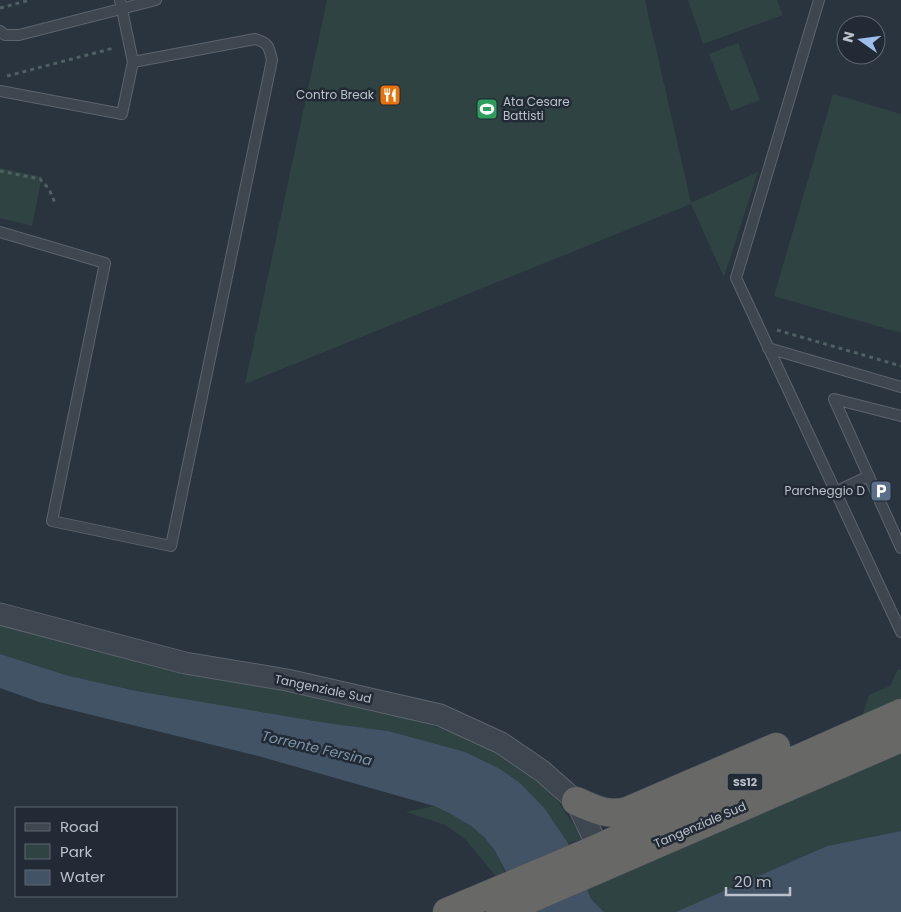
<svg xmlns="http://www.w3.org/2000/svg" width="901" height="912" font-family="Poppins,sans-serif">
<rect width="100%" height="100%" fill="#2a343f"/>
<path fill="#2f4343" d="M 327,0 L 645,0 L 691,203 L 758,172 L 724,277 L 691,204 L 245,384 Z
M 688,0 L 777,0 L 783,15 L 703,44 Z
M 738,43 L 760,100 L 731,111 L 709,54 Z
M 833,94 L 901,114 L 901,333 L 774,296 Z
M 0,168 L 42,177 L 32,226 L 0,218 Z
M 0,620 L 392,711 L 467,738 L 501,755 L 532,775 L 557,800 L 583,839 L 568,843 L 545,809 L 388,731 L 327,723 L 138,691 L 69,676 L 0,654 Z
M 898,669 L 901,670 L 901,700 L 862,717 L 869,695 L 890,686 Z
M 901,750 L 901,831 L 827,846 L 678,912 L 604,912 L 591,899 L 587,890 L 602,880 Z
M 434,806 C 456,816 481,829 495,851 C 499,858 502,866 505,873 L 498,879 L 465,839 L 445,825 L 406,812 Z"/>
<path fill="#425366" d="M 0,654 L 69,676 L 137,691 L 327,723 L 388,731 L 465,752 L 500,769 L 520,783 L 545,809 L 568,843 L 591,899 L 604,912 L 527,912 L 495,851 L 485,838 L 471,826 L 449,813 L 434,806 L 258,756 L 39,702 L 0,688 Z
M 901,831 L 901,912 L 676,912 L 827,846 Z"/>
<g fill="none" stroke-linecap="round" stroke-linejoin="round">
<g stroke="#5c646d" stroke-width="12">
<path id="service" d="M 819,0 L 736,278 L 901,632
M 0,31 L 5,35 L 19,35 L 156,0
M 0,91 L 122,114 L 133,62 L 120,0
M 0,232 L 105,263 L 52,521 L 171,546 L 272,60 C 269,47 269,43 255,39 L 133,62
M 768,348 L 901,387
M 901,416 L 834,399 L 901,548
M 835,492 L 869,476"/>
</g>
<g stroke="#5c646d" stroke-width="23">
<path id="minor" d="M 0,614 L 185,663 L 287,680 L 440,715 L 501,743 L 542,771 L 576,801 L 598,847"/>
</g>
<g stroke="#48515a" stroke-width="29">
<path id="trunk" d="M 576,801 C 595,809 606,816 627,811 L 776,747
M 447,912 L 589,852 L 901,713
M 500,912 L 901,738"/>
</g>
<path stroke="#4e6061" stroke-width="3" stroke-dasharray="4 4" stroke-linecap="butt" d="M 0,8 L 30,0
M 7,76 L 114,48
M 0,171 L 40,179 L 49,189 L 55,203
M 777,330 L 901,366"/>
<use href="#service" stroke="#3e4650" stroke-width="10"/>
<use href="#minor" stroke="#3e4650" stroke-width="21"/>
<use href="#trunk" stroke="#686866" stroke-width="28"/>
</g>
<defs>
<g id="restaurant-square" transform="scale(1.125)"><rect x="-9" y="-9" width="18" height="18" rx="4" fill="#e8710a" stroke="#222b35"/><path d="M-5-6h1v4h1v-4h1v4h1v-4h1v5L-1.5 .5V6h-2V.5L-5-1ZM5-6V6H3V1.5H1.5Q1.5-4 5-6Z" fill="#fff"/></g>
<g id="stadium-square" transform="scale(1.125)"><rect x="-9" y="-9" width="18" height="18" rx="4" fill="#2e9e5b" stroke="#222b35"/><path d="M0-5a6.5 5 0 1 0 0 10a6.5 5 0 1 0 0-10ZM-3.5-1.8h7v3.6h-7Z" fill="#fff"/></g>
<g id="parking-square" transform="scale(1.125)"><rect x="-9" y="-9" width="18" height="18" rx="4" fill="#5c6f8a" stroke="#222b35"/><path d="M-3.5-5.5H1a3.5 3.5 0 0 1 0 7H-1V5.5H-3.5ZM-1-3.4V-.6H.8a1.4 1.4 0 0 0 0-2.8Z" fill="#fff"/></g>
</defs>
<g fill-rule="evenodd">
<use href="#restaurant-square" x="390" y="95"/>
<use href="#stadium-square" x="487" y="109"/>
<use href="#parking-square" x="881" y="491"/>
</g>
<g text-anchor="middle" stroke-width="5" stroke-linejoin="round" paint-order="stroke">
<rect fill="#222b35" stroke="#8d949d" stroke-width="1" x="727.5" y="773.5" width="35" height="17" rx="4"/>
<g font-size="11" font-weight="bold" fill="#bbc1ca">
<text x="745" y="786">SS12</text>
</g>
<g font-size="12" fill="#bbc1ca" stroke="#222b35" text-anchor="end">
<text x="374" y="99">Contro Break</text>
<text x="503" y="106" text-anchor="start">Ata Cesare<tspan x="503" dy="14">Battisti</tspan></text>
<text x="865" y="495">Parcheggio D</text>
</g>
<g font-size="12" fill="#bbc1ca" stroke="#222b35">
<text transform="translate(323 689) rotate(12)" y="4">Tangenziale Sud</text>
<text transform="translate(700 825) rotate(-23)" y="4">Tangenziale Sud</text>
</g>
<g font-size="14" font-style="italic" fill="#7f93a9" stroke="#222b35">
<text transform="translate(317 748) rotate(13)" y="5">Torrente Fersina</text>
</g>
</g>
<rect x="15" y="807" width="162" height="90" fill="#222b35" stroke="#5f6771"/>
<rect x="25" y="823" width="25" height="8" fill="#3e4650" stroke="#5f6771"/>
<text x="60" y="832" font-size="15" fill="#bbc1ca">Road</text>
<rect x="25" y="844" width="25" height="15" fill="#2f4343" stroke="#5f6771"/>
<text x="60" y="857" font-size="15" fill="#bbc1ca">Park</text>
<rect x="25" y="870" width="25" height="15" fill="#425366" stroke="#5f6771"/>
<text x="60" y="882" font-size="15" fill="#bbc1ca">Water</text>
<g transform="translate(861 40) rotate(284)"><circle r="24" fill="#222b35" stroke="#5f6771"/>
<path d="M0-4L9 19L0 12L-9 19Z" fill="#9dbfed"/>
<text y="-8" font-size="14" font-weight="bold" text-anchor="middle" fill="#bbc1ca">N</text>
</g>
<path d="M726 887v8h64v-8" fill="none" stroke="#bbc1ca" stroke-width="2.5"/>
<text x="734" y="887" font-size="15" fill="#bbc1ca" stroke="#222b35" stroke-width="4" paint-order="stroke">20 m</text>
</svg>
